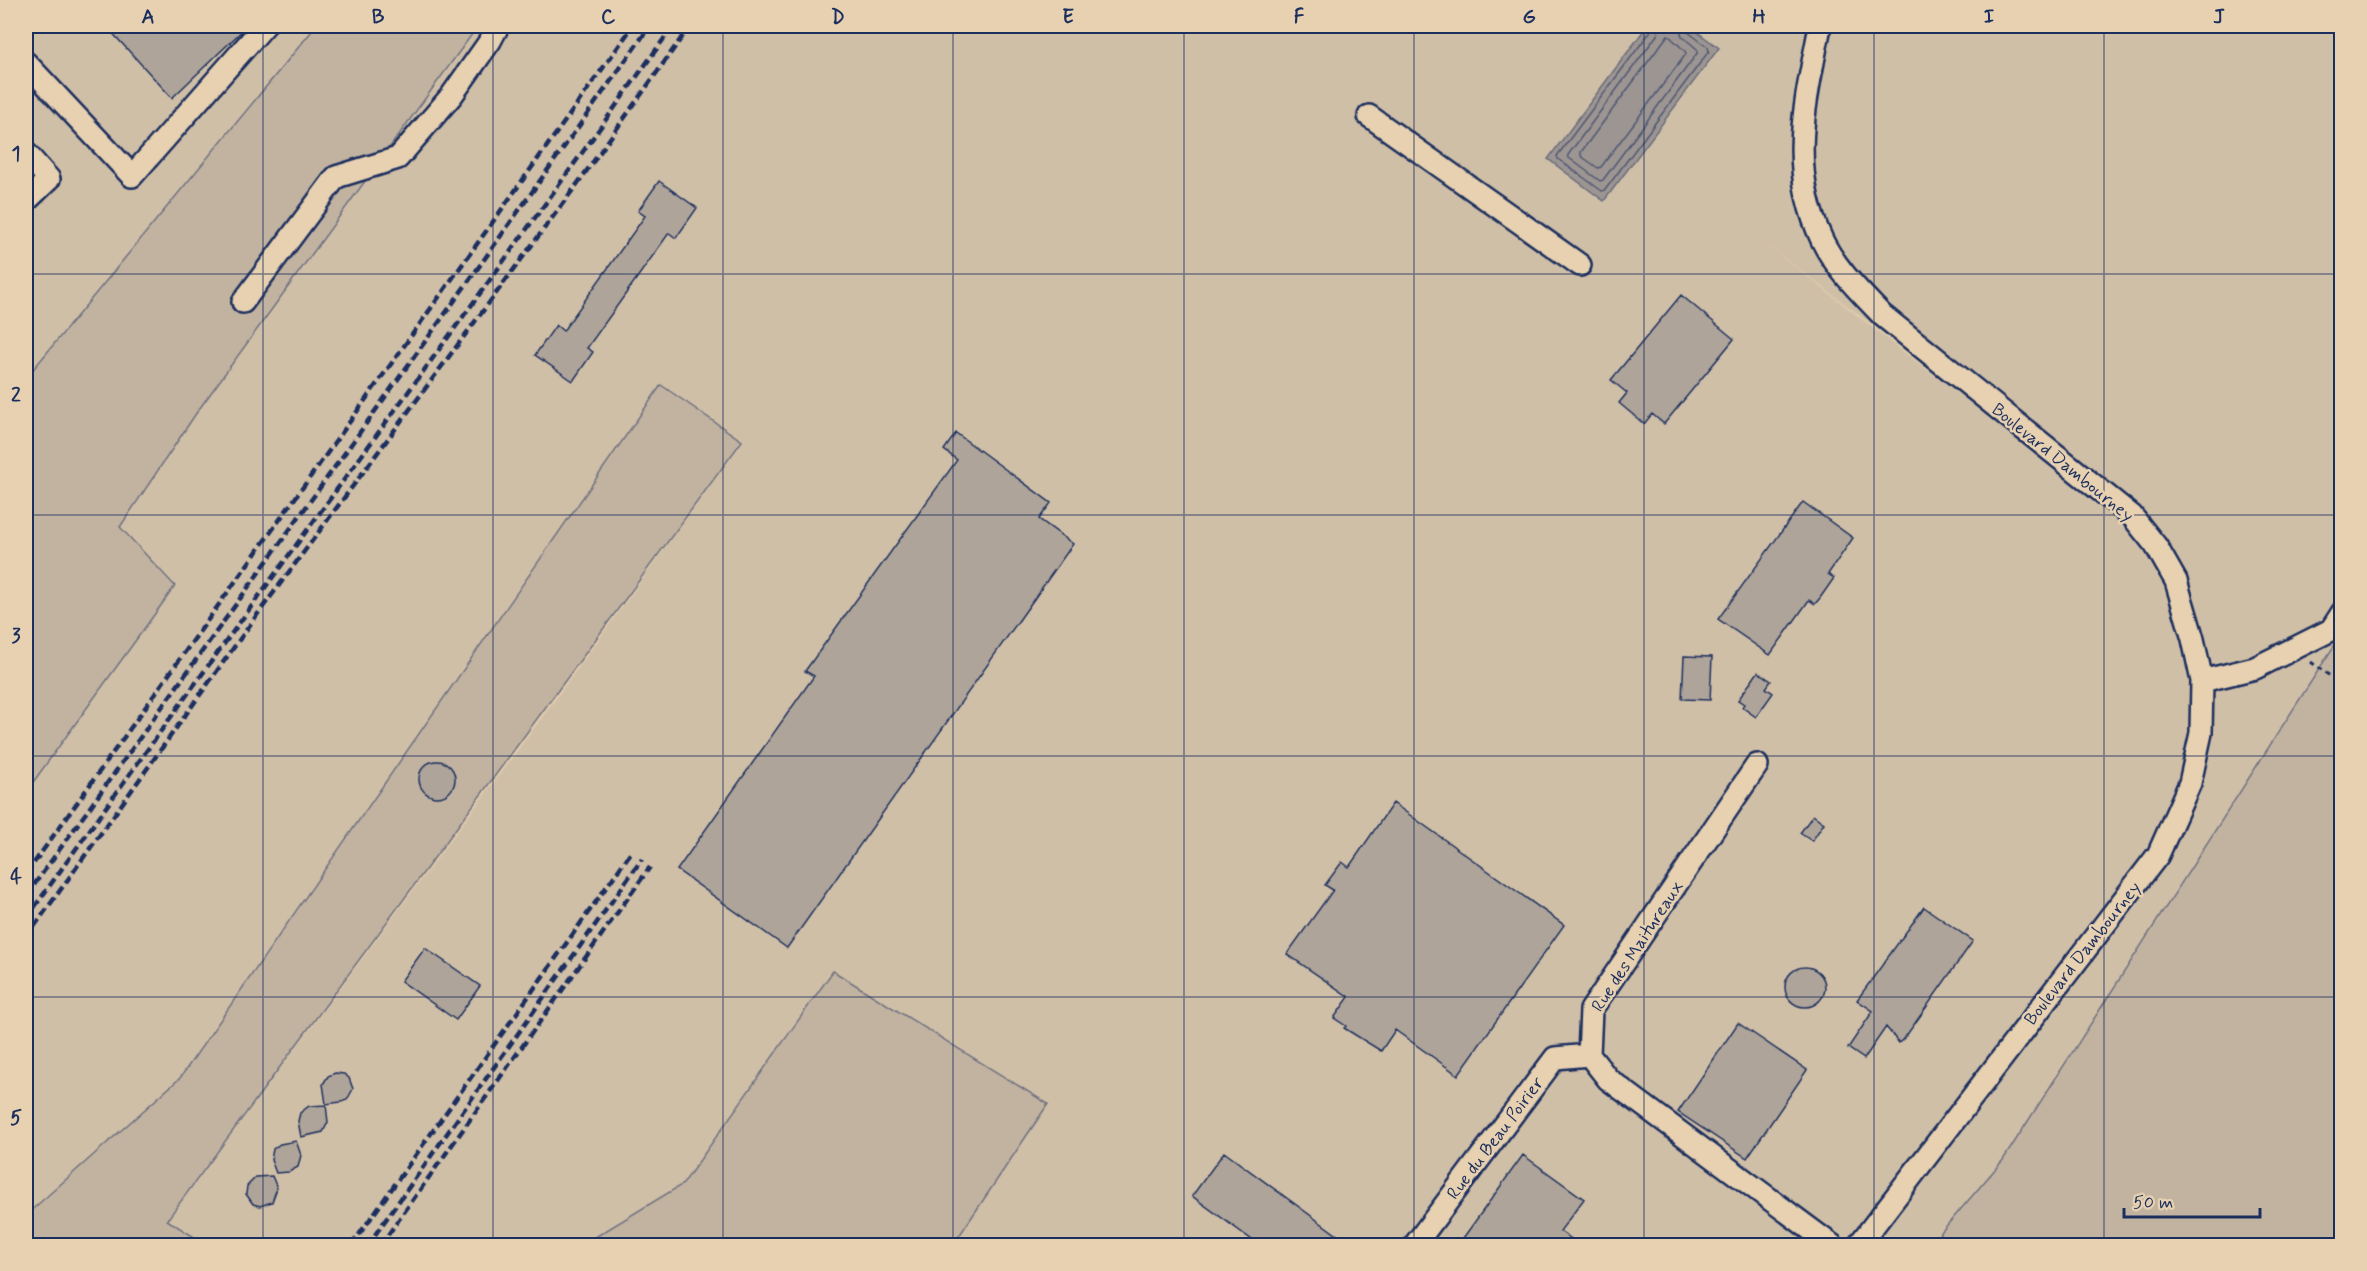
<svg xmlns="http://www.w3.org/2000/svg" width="2367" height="1271" font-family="Mynerve,sans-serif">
<rect width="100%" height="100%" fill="#dfcbad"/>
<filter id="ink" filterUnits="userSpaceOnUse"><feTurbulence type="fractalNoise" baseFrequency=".0167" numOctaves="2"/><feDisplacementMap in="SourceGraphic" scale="12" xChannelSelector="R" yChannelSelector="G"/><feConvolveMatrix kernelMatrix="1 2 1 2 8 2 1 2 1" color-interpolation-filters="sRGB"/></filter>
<g filter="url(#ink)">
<path fill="#d0bfa7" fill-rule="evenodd" d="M 26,26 L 316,26 L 26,378 Z
M 478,26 L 2341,26 L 2341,635 L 2003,1160 L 1930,1245 L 953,1245 L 1048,1104 L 834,972 L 683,1184 L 582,1245 L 207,1245 L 167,1220 L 547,711 L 742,441 L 180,1078 L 26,1215 L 26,792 L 72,726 L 120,527 L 197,412 ZM 1762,241 L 2183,561 L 1906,354 Z"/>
<path fill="#c2b3a1" stroke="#6e7180" stroke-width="1.5" d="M 316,26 L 478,26 L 197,412 L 120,527 L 175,586 L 26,792 L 26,378 Z
M 661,385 L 742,441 L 167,1220 L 207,1245 L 26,1245 L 26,1215 L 180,1078 Z
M 2341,635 L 2341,1245 L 1930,1245 L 2003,1160 Z
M 833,971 L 1048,1104 L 953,1245 L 582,1245 L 683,1184 Z"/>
<path fill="#9c9592" stroke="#686c7d" stroke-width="1.5" d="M 1647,26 L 1689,26 L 1719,48 L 1604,201 L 1548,159 Z"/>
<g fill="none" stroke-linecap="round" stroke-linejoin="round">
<path stroke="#4f5873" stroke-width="1.5" d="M 1652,26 L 1650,32 L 1557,156 L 1558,159 L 1602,191 L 1605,190 L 1709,51 L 1708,47 L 1688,32 L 1686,26
M 1659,26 L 1657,35 L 1568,155 L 1569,158 L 1600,181 L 1603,180 L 1698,52 L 1697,49 L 1682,36 L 1679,26
M 1668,35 L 1685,51 L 1686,54 L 1601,167 L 1598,168 L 1581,156 L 1581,152 Z"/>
</g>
<path fill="#aea499" stroke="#1b2f5e" stroke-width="1.5" d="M 106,26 L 247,26 L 172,98 Z
M 659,181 L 697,208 L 676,238 L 669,233 L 587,348 L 593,352 L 573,381 L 535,355 L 556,325 L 563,331 L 645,216 L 638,211 Z
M 1681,295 L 1734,339 L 1664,424 L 1652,414 L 1644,424 L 1619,403 L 1627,393 L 1611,380 Z
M 956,433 L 1051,503 L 1039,519 L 1073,544 L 787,948 L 677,870 L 814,676 L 805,671 L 957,460 L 944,450 Z
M 1803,502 L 1853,538 L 1828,574 L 1834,578 L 1820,598 L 1815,604 L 1809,600 L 1770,655 L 1718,619 Z
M 1684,656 L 1712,657 L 1710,700 L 1682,699 Z
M 1758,672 L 1771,681 L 1766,688 L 1773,693 L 1756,717 L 1742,707 L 1744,704 L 1738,700 Z
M419 779a18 18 0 1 1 36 0a18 18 0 1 1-36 0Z
M 1393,803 L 1564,925 L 1458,1075 L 1395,1030 L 1381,1051 L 1344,1028 L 1346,1026 L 1334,1018 L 1349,997 L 1287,954 L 1333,890 L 1325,885 L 1342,862 L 1349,867 Z
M 1813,815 L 1824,823 L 1812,841 L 1800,833 Z
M 1924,907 L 1973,941 L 1906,1036 L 1899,1043 L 1886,1027 L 1864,1059 L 1848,1048 L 1873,1011 L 1857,1000 Z
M 425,948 L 480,986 L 456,1020 L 401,981 Z
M1785 987a20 20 0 1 1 40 0a20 20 0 1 1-40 0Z
M 1738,1023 L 1807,1070 L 1747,1158 L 1678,1112 Z
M 335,1073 L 344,1074 L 349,1078 L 353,1089 L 347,1100 L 341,1102 L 326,1104 L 323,1084 L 328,1076 Z
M 326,1105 L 328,1122 L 323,1132 L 301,1137 L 298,1121 L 300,1113 L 309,1106 Z
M 296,1141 L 301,1155 L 298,1167 L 289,1172 L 276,1173 L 271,1160 L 273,1149 L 280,1144 Z
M 1224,1152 L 1351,1245 L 1259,1245 L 1192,1196 Z
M 1523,1155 L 1584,1199 L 1560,1231 L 1580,1245 L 1458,1245 Z
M 272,1176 L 277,1188 L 272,1202 L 260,1206 L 253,1204 L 246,1194 L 247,1186 L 256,1177 Z"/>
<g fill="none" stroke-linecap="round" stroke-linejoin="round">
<g stroke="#1b2f5e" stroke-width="26">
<path id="minor" d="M 1820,26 C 1806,101 1787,166 1822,240 C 1836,269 1860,292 1882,315 L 2132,516 L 2156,546 L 2176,581 L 2193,639 L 2202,681 L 2201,733 L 2190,783 L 2158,855 L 1858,1246
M 26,63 L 132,176 L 264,26
M 1369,116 L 1580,265
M 26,153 L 49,179 L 26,201
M 243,302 L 336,177 L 398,158 L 452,95 L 490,41 L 498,26
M 2202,681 L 2255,668 L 2331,630 L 2342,613
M 1757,765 L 1591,1010 L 1589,1055 L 1608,1079 L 1833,1246
M 1414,1246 L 1555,1058 L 1589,1055"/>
</g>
<path stroke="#1b2f5e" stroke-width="3" stroke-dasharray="4.5 4.5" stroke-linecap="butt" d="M 2311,662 L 2342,685"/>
<use href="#minor" stroke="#e7d1b0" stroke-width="21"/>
<path stroke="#1b2f5e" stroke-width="4.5" stroke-dasharray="9 4.5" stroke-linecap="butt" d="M 26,874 L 633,26
M 26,896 L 473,275 L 650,26
M 26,919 C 239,619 460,325 673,26
M 26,938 L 257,615 L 578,183 L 690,26
M 351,1246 L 632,851
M 367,1246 L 642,859
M 380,1246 L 650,867"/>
</g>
</g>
<path fill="none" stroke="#1b2f5e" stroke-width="1.5" stroke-opacity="0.55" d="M 263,26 L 263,1246M 493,26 L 493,1246M 723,26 L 723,1246M 953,26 L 953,1246M 1184,26 L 1184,1246M 1414,26 L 1414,1246M 1644,26 L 1644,1246M 1874,26 L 1874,1246M 2104,26 L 2104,1246M 26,274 L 2342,274M 26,515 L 2342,515M 26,756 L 2342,756M 26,997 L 2342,997"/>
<g text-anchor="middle" stroke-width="5" stroke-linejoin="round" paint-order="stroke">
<g font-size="18" fill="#1b2f5e" stroke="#e7d1b0">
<text transform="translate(2063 462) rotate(39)" y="6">Boulevard Dambourney</text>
<text transform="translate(1637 946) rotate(-57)" y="6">Rue des Maitureaux</text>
<text transform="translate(2082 953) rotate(-52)" y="6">Boulevard Dambourney</text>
<text transform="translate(1495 1138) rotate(-53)" y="6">Rue du Beau Poirier</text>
</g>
</g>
<rect width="2367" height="1271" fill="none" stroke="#e7d1b0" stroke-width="66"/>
<path d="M2124 1208v9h136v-9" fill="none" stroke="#1b2f5e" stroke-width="3"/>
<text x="2133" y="1208" font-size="18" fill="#1b2f5e" stroke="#e7d1b0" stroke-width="4.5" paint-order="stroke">50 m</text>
<rect x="33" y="33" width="2301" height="1205" fill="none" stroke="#1b2f5e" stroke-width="2"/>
<g font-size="20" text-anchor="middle" font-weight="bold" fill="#1b2f5e">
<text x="148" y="23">A</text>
<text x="378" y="23">B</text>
<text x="608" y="23">C</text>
<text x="838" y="23">D</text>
<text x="1068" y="23">E</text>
<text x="1299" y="23">F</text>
<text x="1529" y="23">G</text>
<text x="1759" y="23">H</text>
<text x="1989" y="23">I</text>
<text x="2219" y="23">J</text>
<text x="16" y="160">1</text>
<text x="16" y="401">2</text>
<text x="16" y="642">3</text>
<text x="16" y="883">4</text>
<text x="16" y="1124">5</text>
</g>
</svg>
